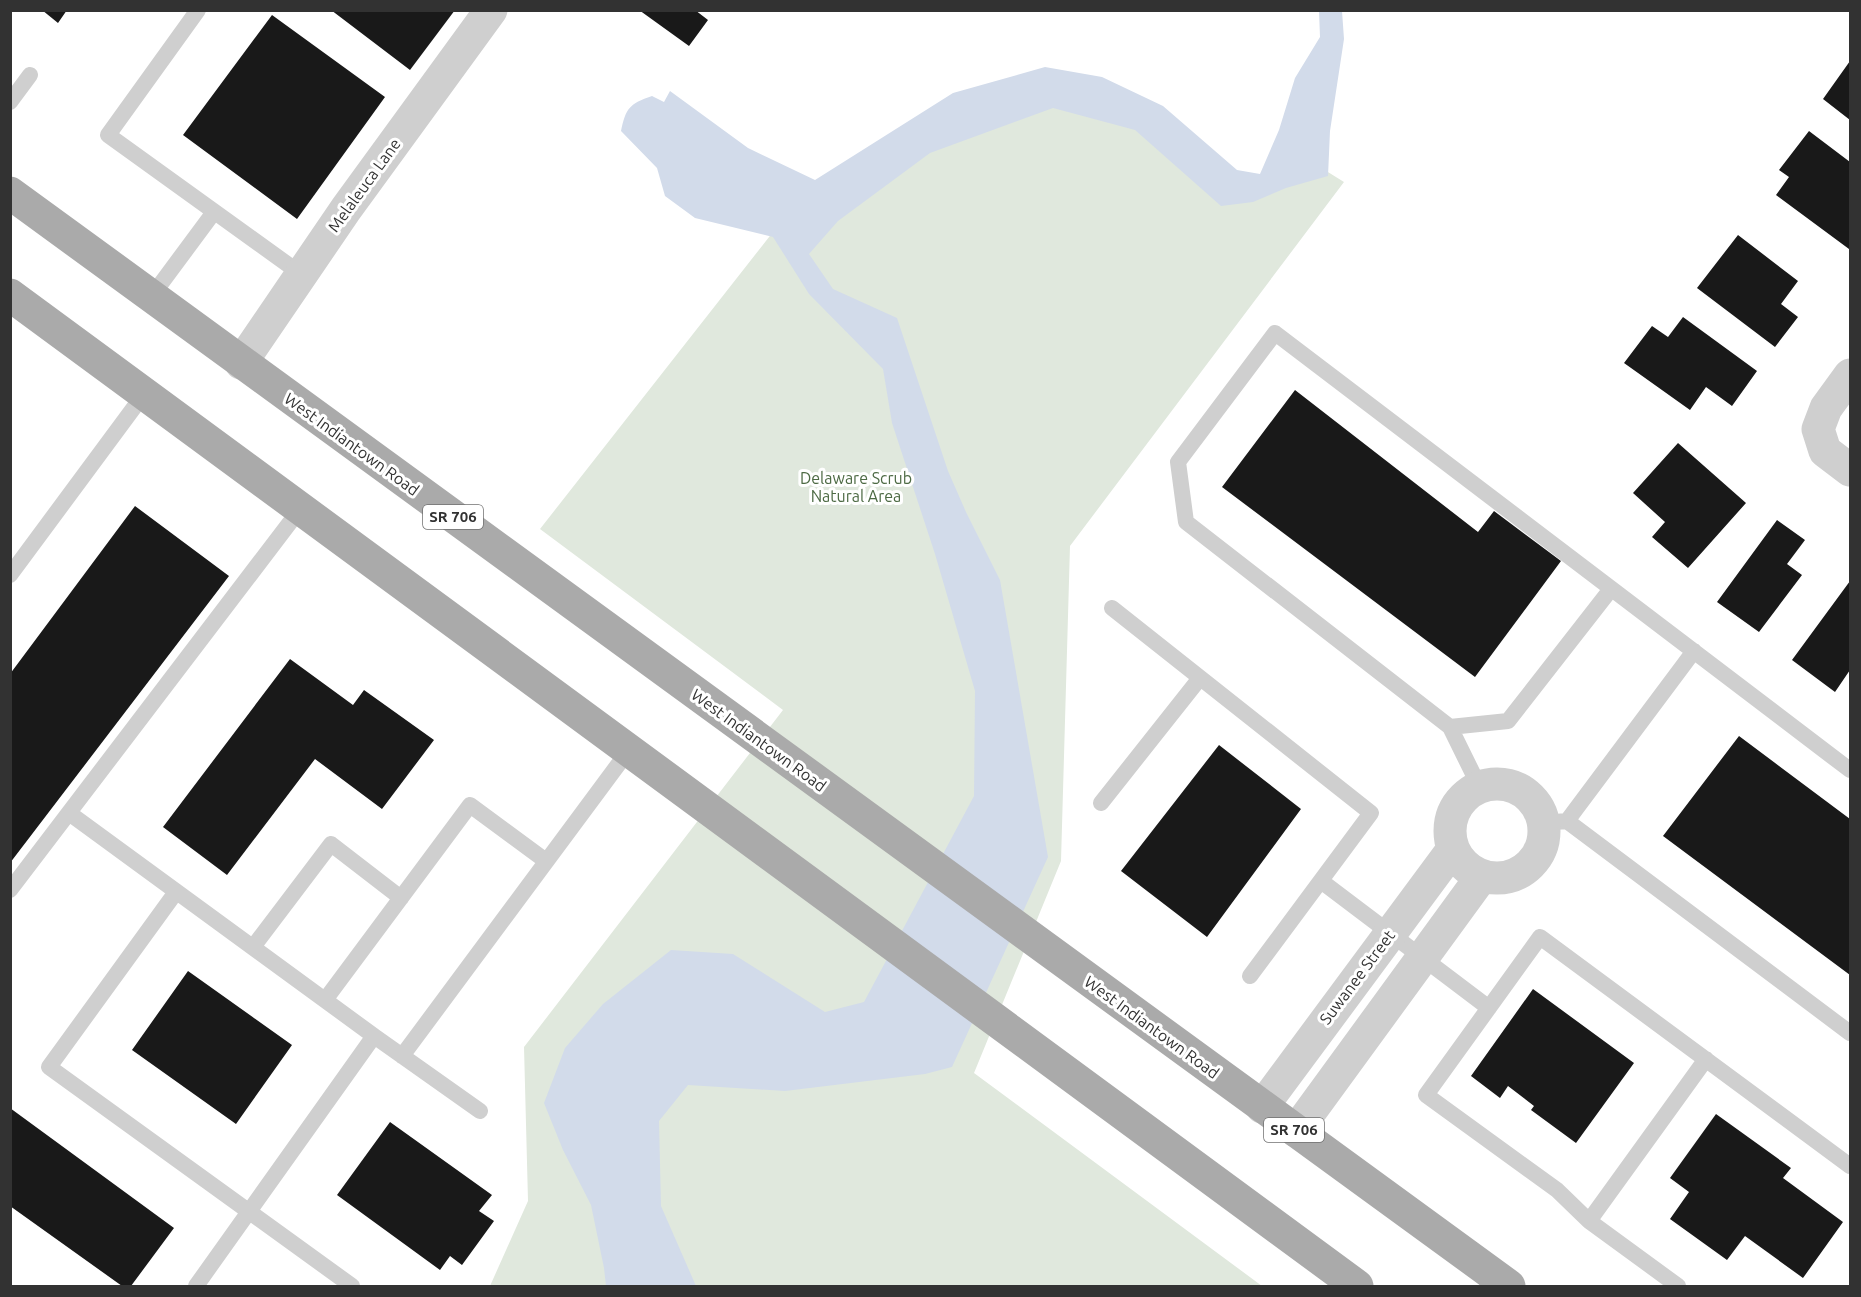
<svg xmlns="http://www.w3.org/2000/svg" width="1861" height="1297" font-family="Ubuntu,sans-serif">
<rect width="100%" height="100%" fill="#fff"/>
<path fill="#e0e8dd" d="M 1028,91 L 1147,117 L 1234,191 L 1315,164 L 1344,182 L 1070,546 L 1061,861 L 974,1073 L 1262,1286 L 490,1286 L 528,1201 L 524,1047 L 783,710 L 540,529 L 791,209 Z"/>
<path fill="#d2dbea" d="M 1319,11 L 1342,11 L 1344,39 L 1330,131 L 1328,176 L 1286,188 L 1253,202 L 1221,206 L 1135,130 L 1053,108 L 930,153 L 838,221 L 809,254 L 833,289 L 897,318 L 948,471 L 966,512 L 1000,580 L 1048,857 L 952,1067 L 925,1074 L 785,1091 L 688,1085 L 659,1121 L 661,1206 L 696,1286 L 606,1286 L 604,1268 L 591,1205 L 563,1150 L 544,1103 L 565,1048 L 603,1004 L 671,950 L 733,954 L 825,1012 L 864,1002 L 974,796 L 975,691 L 935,554 L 892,423 L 883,369 L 809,294 L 773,237 L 695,218 L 665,196 L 657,168 L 621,131 C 626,108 629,104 652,96 L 664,102 L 670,91 L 748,148 L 815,180 L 953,93 L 1045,67 L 1102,77 L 1163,106 L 1237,170 L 1260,174 L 1279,130 L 1295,78 L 1320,37 Z"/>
<path fill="#191919" d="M 42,10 L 67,10 L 58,23 Z
M 331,10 L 455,10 L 410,70 Z
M 639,10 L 695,10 L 708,20 L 689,46 Z
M 272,15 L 385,97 L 297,219 L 183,135 Z
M 1850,61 L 1850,120 L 1823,99 Z
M 1809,131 L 1850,162 L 1850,247 L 1849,249 L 1776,195 L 1789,177 L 1779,170 Z
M 1738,235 L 1798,281 L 1781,304 L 1798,317 L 1775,347 L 1697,288 Z
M 1683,317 L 1757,371 L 1732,406 L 1706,387 L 1690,410 L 1624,363 L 1652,326 L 1668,337 Z
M 1295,390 L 1478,532 L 1494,511 L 1561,561 L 1475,677 L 1222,487 Z
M 1678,443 L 1746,503 L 1688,568 L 1652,537 L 1665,522 L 1633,493 Z
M 135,506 L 229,576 L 10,863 L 10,674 Z
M 1777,520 L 1805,540 L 1787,564 L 1802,575 L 1759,632 L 1717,602 Z
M 1850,581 L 1850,670 L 1835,692 L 1792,660 Z
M 290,659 L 353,705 L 364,690 L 434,740 L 382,809 L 315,759 L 227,875 L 163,827 Z
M 1739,736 L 1850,819 L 1850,975 L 1663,836 Z
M 1219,745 L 1301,809 L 1207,937 L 1121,871 Z
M 188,971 L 292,1045 L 236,1124 L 132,1050 Z
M 1533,989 L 1634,1063 L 1576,1143 L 1531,1110 L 1534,1106 L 1508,1086 L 1500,1098 L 1471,1076 Z
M 10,1108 L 174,1228 L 131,1286 L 122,1286 L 10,1206 Z
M 1716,1114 L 1791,1168 L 1783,1178 L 1843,1222 L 1803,1278 L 1745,1236 L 1727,1260 L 1670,1219 L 1689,1192 L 1670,1178 Z
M 390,1122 L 492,1195 L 479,1211 L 494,1221 L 462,1265 L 450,1256 L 440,1270 L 337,1195 Z"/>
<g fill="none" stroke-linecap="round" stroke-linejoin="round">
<path stroke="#cfcfcf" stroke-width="16" d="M 198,10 L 108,135 L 301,274
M 10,102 L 30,75
M 151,297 L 214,212
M 10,575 L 144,394
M 1112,608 L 1371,813 L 1250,976
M 1450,727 L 1508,721 L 1611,589
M 1480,788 L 1450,727 L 1186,522 L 1178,462 L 1275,333 L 1850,770
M 1101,803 L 1200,678
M 69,813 L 374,1036
M 1567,821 L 1850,1033
M 1544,823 L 1567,821 L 1694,651
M 1321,881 L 1489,1008
M 10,890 L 301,508
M 176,892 L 49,1067 L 352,1286
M 253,947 L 331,844 L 401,898
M 325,1000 L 470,805 L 546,861
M 402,1056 L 629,750
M 1589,1221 L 1706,1059
M 196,1286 L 374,1036 L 480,1111
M 1678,1286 L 1589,1221 L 1557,1190 L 1426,1095 L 1540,937 L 1850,1166"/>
<path stroke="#cfcfcf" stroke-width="33" d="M 241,363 L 346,209 L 491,10
M 1850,375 L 1826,408 L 1818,429 L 1825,451 L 1850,470
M1450 831a47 47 0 1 1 94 0a47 47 0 1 1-94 0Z
M 1262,1107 L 1453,849
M 1296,1131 L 1482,876"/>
<path stroke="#aaa" stroke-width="33" d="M 10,193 L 1509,1286
M 10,295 L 1357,1286"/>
</g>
<g text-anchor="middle" stroke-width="6" stroke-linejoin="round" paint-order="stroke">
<g fill="#fff" stroke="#707070" stroke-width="1.5">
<rect x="423" y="505" width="60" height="24" rx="4.5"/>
<rect x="1264" y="1118" width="60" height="24" rx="4.5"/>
</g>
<g font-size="15" font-weight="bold" fill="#323232">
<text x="453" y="522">SR 706</text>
<text x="1294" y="1135">SR 706</text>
</g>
<g font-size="16" fill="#323232" stroke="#fff">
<text transform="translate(364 185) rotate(-54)" y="6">Melaleuca Lane</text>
<text transform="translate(352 444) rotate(36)" y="6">West Indiantown Road</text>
<text transform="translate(759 740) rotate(36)" y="6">West Indiantown Road</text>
<text transform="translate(1357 977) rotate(-53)" y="6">Suwanee Street</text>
<text transform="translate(1152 1027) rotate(36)" y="6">West Indiantown Road</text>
</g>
<g font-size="16" fill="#4d6a44" stroke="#fff">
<text x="856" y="484">Delaware Scrub<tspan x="856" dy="18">Natural Area</tspan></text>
</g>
</g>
<rect width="1861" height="1297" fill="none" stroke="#323232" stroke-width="24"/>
</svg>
